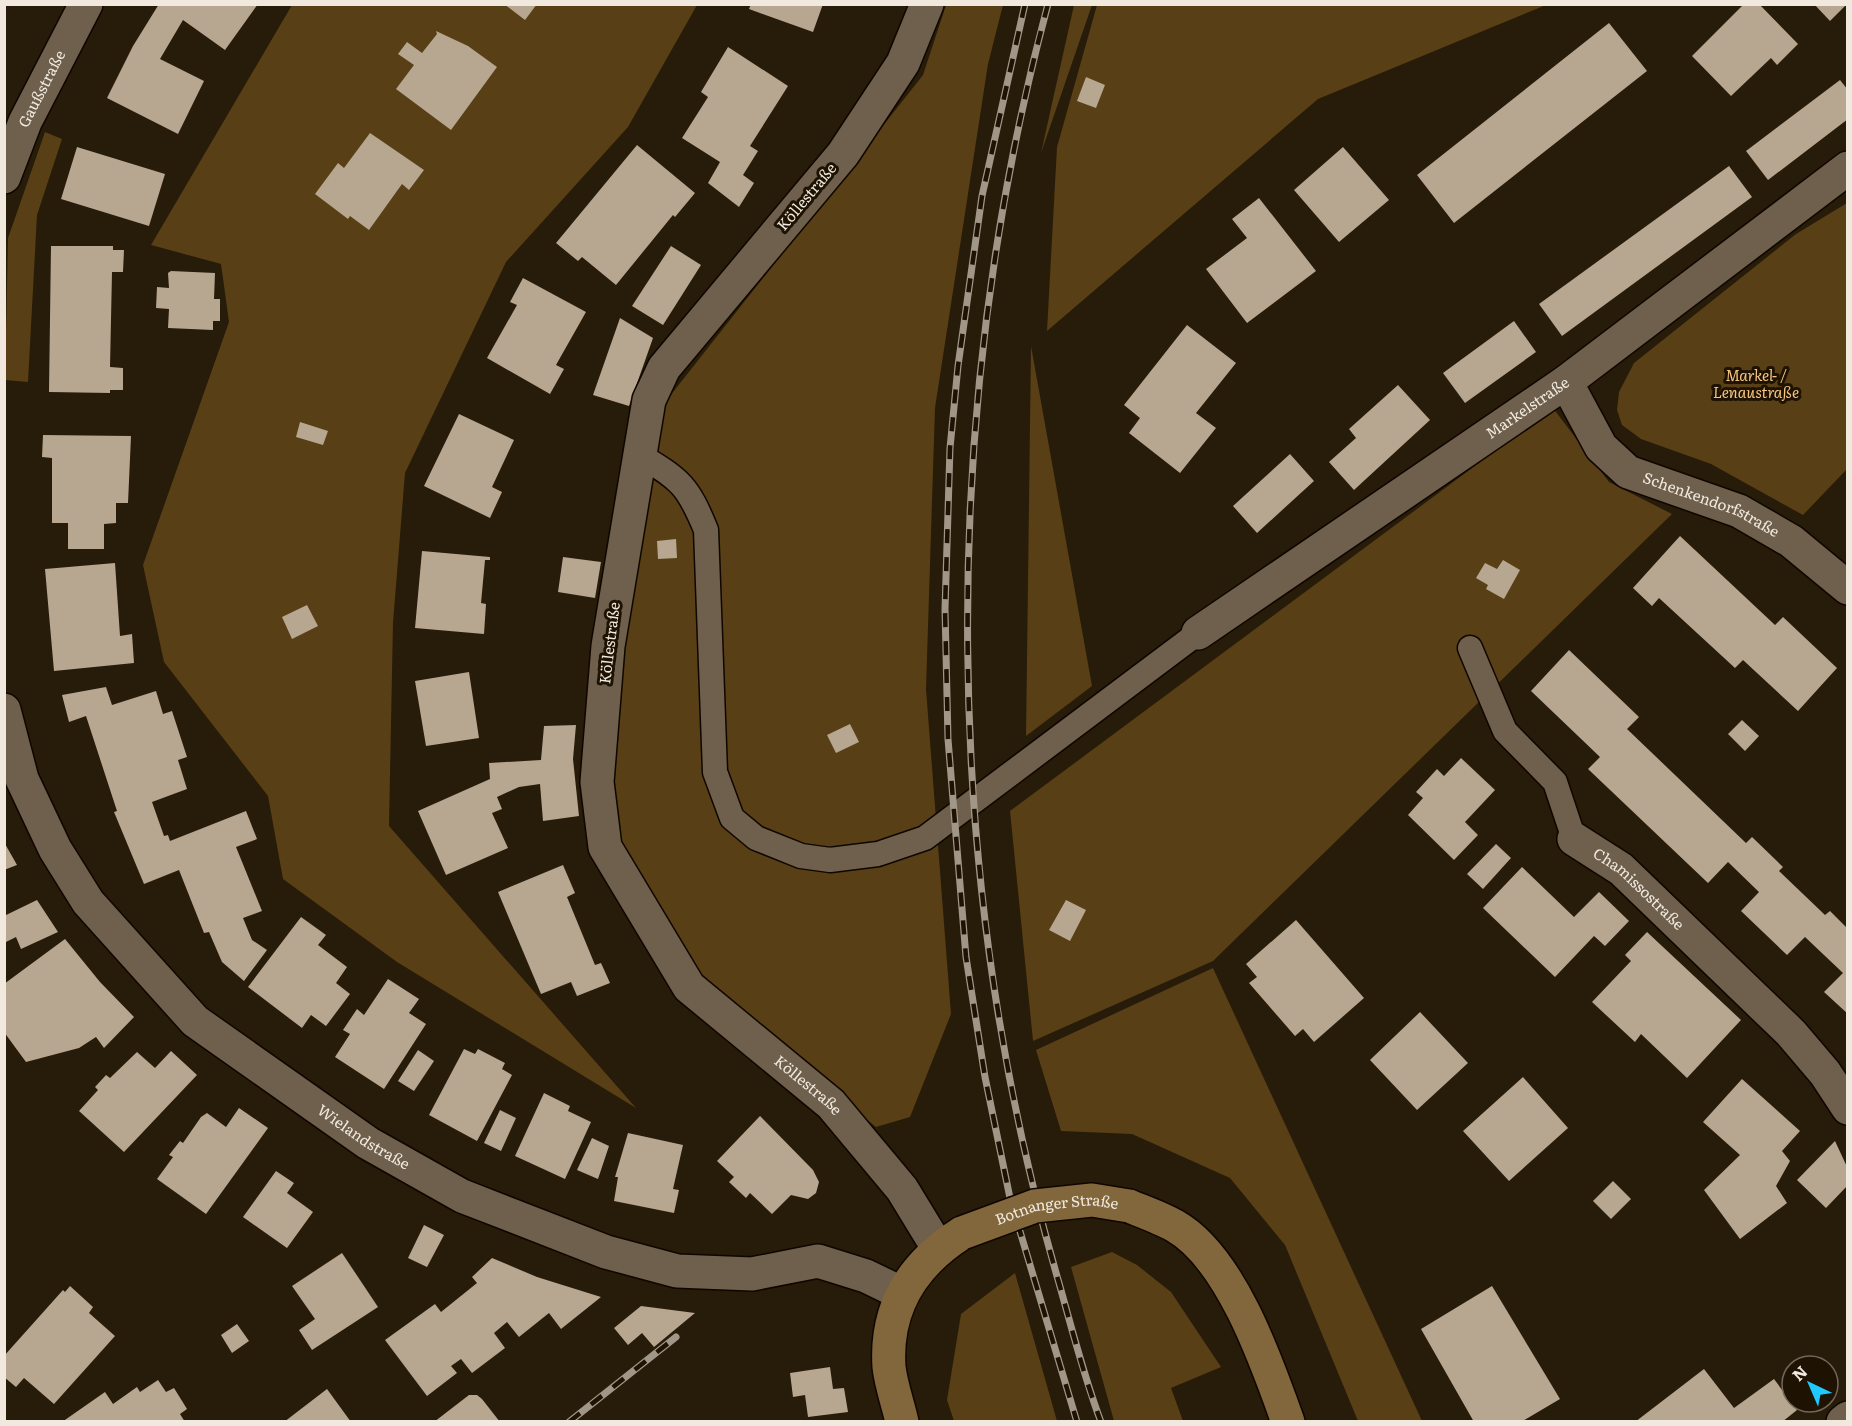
<svg xmlns="http://www.w3.org/2000/svg" width="1852" height="1426" font-family="Literata,serif">
<rect width="100%" height="100%" fill="#271b09"/>
<path fill="#583f15" d="M 1074,4 L 1092,5 L 1041,153 L 1074,5 Z
M 292,5 L 697,5 L 628,127 L 506,262 L 405,473 L 393,623 L 389,826 L 636,1108 L 397,962 L 283,879 L 268,796 L 164,662 L 143,565 L 229,322 L 221,264 L 151,245 Z
M 946,5 L 1003,5 L 988,64 L 935,408 L 926,689 L 951,1014 L 910,1117 L 876,1127 L 699,984 L 612,842 L 609,772 L 621,647 L 662,406 L 923,75 Z
M 1097,5 L 1546,5 L 1318,99 L 1047,331 L 1057,147 Z
M 45,132 L 62,139 L 37,215 L 28,382 L 5,380 L 8,238 Z
M 1847,203 L 1847,469 L 1803,515 L 1711,464 L 1641,439 L 1622,425 L 1617,410 L 1619,392 L 1634,363 L 1796,234 Z
M 1031,346 L 1092,686 L 1026,736 Z
M 1553,408 L 1609,482 L 1672,514 L 1213,961 L 1033,1041 L 1010,811 Z
M 1213,968 L 1422,1421 L 1358,1421 L 1285,1245 L 1230,1178 L 1132,1134 L 1061,1131 L 1036,1050 Z
M 1112,1252 L 1137,1265 L 1171,1292 L 1221,1367 L 1171,1388 L 1183,1421 L 1114,1421 L 1071,1267 Z
M 1015,1273 L 1057,1421 L 954,1421 L 947,1400 L 961,1314 Z"/>
<path fill="#b7a791" d="M 159,4 L 258,4 L 225,50 L 183,20 L 160,59 L 204,81 L 178,134 L 107,98 L 133,46 Z
M 504,4 L 537,4 L 525,20 Z
M 751,4 L 823,4 L 813,32 L 749,9 Z
M 1744,4 L 1759,4 L 1798,44 L 1777,65 L 1771,58 L 1731,96 L 1692,56 Z
M 1814,4 L 1847,4 L 1830,21 Z
M 1609,23 L 1647,71 L 1454,223 L 1417,175 Z
M 436,31 L 468,46 L 497,67 L 451,130 L 396,89 L 414,65 L 398,54 L 407,42 L 422,53 L 437,34 Z
M 728,47 L 788,86 L 750,146 L 758,151 L 743,175 L 754,183 L 739,207 L 708,183 L 720,162 L 682,138 L 708,97 L 701,92 Z
M 1086,77 L 1105,85 L 1096,108 L 1077,101 Z
M 1840,80 L 1848,90 L 1848,119 L 1768,180 L 1746,151 Z
M 370,133 L 424,170 L 409,190 L 402,184 L 369,230 L 350,216 L 348,219 L 315,194 L 338,163 L 344,168 Z
M 637,145 L 695,193 L 675,217 L 673,215 L 616,285 L 582,257 L 578,261 L 556,243 Z
M 77,147 L 165,174 L 149,226 L 61,199 Z
M 1343,147 L 1389,200 L 1339,242 L 1294,190 Z
M 1729,166 L 1752,197 L 1562,336 L 1539,304 Z
M 1259,198 L 1316,271 L 1247,323 L 1206,269 L 1247,238 L 1232,219 Z
M 51,246 L 113,246 L 113,250 L 124,250 L 123,272 L 112,272 L 110,367 L 123,368 L 123,390 L 110,390 L 110,393 L 49,392 Z
M 671,246 L 701,265 L 663,325 L 632,306 Z
M 171,271 L 215,273 L 214,299 L 220,299 L 220,321 L 213,321 L 213,330 L 168,328 L 169,309 L 156,308 L 157,287 L 169,288 L 168,273 Z
M 523,278 L 586,312 L 556,365 L 564,369 L 550,394 L 487,358 L 517,305 L 510,302 Z
M 620,318 L 653,338 L 629,406 L 593,395 Z
M 1514,321 L 1536,352 L 1465,403 L 1443,373 Z
M 1187,325 L 1236,363 L 1196,413 L 1216,428 L 1180,473 L 1129,433 L 1140,418 L 1124,405 Z
M 1398,385 L 1430,420 L 1354,490 L 1329,462 L 1356,438 L 1349,429 Z
M 459,414 L 514,440 L 492,487 L 502,492 L 490,518 L 424,486 Z
M 300,422 L 328,431 L 323,445 L 296,437 Z
M 43,435 L 131,436 L 128,503 L 116,503 L 116,523 L 104,524 L 104,549 L 68,549 L 68,523 L 52,523 L 52,458 L 42,457 Z
M 1290,454 L 1314,481 L 1257,533 L 1233,506 Z
M 1680,536 L 1775,625 L 1783,617 L 1837,668 L 1798,711 L 1743,660 L 1735,668 L 1659,598 L 1652,606 L 1633,588 Z
M 676,539 L 677,558 L 658,559 L 657,541 Z
M 422,551 L 490,557 L 490,560 L 485,560 L 481,603 L 486,604 L 484,634 L 415,628 Z
M 563,557 L 601,562 L 595,598 L 558,592 Z
M 1503,560 L 1520,570 L 1504,599 L 1486,589 L 1488,585 L 1476,578 L 1485,563 L 1497,569 Z
M 115,563 L 120,636 L 132,634 L 134,663 L 54,671 L 45,569 Z
M 307,605 L 318,626 L 292,639 L 282,617 Z
M 1569,650 L 1639,717 L 1627,729 L 1746,843 L 1752,837 L 1783,867 L 1779,871 L 1825,915 L 1830,911 L 1848,929 L 1848,1014 L 1824,992 L 1843,973 L 1805,937 L 1787,955 L 1741,911 L 1759,892 L 1728,862 L 1708,883 L 1588,769 L 1600,757 L 1531,691 Z
M 469,672 L 479,738 L 426,746 L 415,681 Z
M 106,687 L 112,705 L 156,691 L 163,714 L 172,711 L 187,757 L 178,760 L 187,789 L 152,802 L 164,836 L 168,835 L 170,841 L 246,811 L 257,839 L 236,847 L 262,911 L 243,918 L 252,940 L 267,950 L 244,981 L 222,962 L 209,932 L 204,933 L 179,870 L 144,884 L 114,812 L 117,811 L 86,716 L 69,722 L 62,695 Z
M 1742,720 L 1759,736 L 1745,751 L 1728,734 Z
M 850,724 L 859,742 L 836,753 L 827,735 Z
M 576,725 L 573,759 L 579,816 L 543,821 L 540,784 L 519,787 L 497,797 L 502,809 L 492,813 L 508,848 L 446,875 L 418,811 L 490,779 L 489,763 L 541,760 L 544,726 Z
M 1461,758 L 1495,790 L 1465,822 L 1478,835 L 1454,860 L 1408,815 L 1423,798 L 1416,792 L 1437,769 L 1444,776 Z
M 4,842 L 17,865 L 4,870 Z
M 1496,844 L 1511,858 L 1483,889 L 1467,874 Z
M 563,865 L 575,893 L 567,897 L 595,965 L 601,963 L 610,983 L 577,996 L 571,982 L 541,994 L 498,892 Z
M 1522,867 L 1574,917 L 1599,892 L 1629,921 L 1605,946 L 1594,936 L 1555,977 L 1483,908 Z
M 37,900 L 58,932 L 21,949 L 16,937 L 4,943 L 4,916 Z
M 1066,900 L 1086,910 L 1070,941 L 1049,930 Z
M 301,917 L 326,935 L 318,945 L 347,967 L 336,983 L 350,994 L 326,1026 L 311,1015 L 302,1028 L 248,987 Z
M 1296,920 L 1364,998 L 1314,1042 L 1303,1029 L 1295,1036 L 1249,983 L 1257,977 L 1246,964 Z
M 1647,932 L 1741,1020 L 1687,1078 L 1641,1034 L 1635,1042 L 1592,1002 L 1631,961 L 1625,955 Z
M 65,939 L 100,982 L 134,1017 L 104,1048 L 96,1037 L 79,1048 L 26,1062 L 4,1032 L 4,984 Z
M 388,979 L 419,999 L 409,1013 L 426,1024 L 384,1089 L 335,1057 L 350,1034 L 343,1030 L 357,1009 L 364,1015 Z
M 1420,1012 L 1468,1063 L 1417,1110 L 1370,1060 Z
M 464,1049 L 475,1054 L 478,1049 L 505,1063 L 502,1069 L 512,1075 L 477,1141 L 429,1115 Z
M 418,1050 L 434,1061 L 414,1091 L 398,1081 Z
M 171,1051 L 197,1075 L 124,1152 L 79,1111 L 98,1090 L 95,1087 L 106,1075 L 110,1078 L 137,1052 L 155,1068 Z
M 1523,1077 L 1568,1128 L 1509,1181 L 1463,1131 Z
M 1742,1079 L 1800,1131 L 1782,1151 L 1790,1161 L 1776,1186 L 1787,1203 L 1740,1239 L 1704,1190 L 1740,1155 L 1703,1122 Z
M 544,1093 L 570,1106 L 568,1111 L 591,1122 L 565,1179 L 515,1156 Z
M 239,1108 L 268,1128 L 206,1214 L 157,1179 L 173,1157 L 169,1155 L 180,1141 L 183,1143 L 201,1117 L 207,1113 L 226,1127 Z
M 500,1110 L 516,1118 L 501,1151 L 484,1143 Z
M 760,1116 L 813,1170 L 819,1182 L 816,1193 L 808,1199 L 791,1195 L 772,1214 L 750,1193 L 746,1198 L 729,1182 L 734,1177 L 717,1161 Z
M 628,1133 L 683,1145 L 673,1189 L 679,1190 L 674,1213 L 614,1201 L 618,1177 L 615,1177 Z
M 592,1138 L 609,1146 L 598,1179 L 577,1170 Z
M 1835,1141 L 1848,1169 L 1848,1185 L 1826,1208 L 1797,1180 Z
M 276,1171 L 294,1183 L 287,1193 L 313,1212 L 287,1248 L 243,1217 Z
M 1613,1181 L 1631,1199 L 1611,1219 L 1593,1201 Z
M 424,1225 L 444,1235 L 427,1267 L 408,1258 Z
M 342,1253 L 378,1307 L 312,1350 L 299,1330 L 315,1319 L 292,1286 Z
M 492,1258 L 537,1277 L 601,1297 L 561,1329 L 549,1313 L 519,1337 L 507,1322 L 494,1333 L 505,1348 L 472,1373 L 461,1359 L 451,1366 L 457,1373 L 427,1396 L 385,1340 L 435,1304 L 441,1312 L 477,1283 L 472,1277 Z
M 70,1286 L 93,1307 L 89,1313 L 115,1336 L 54,1404 L 24,1378 L 16,1387 L 4,1377 L 4,1356 L 63,1290 L 65,1292 Z
M 1492,1286 L 1560,1399 L 1521,1422 L 1474,1422 L 1421,1329 Z
M 641,1306 L 695,1313 L 654,1347 L 642,1333 L 628,1345 L 614,1328 Z
M 237,1324 L 249,1341 L 232,1353 L 221,1335 Z
M 830,1367 L 833,1389 L 844,1388 L 848,1412 L 808,1417 L 805,1395 L 793,1397 L 790,1373 Z
M 1704,1369 L 1734,1408 L 1774,1379 L 1797,1410 L 1782,1422 L 1635,1422 Z
M 158,1380 L 166,1392 L 174,1388 L 187,1409 L 180,1414 L 185,1422 L 62,1422 L 105,1392 L 113,1404 L 137,1387 L 140,1392 Z
M 327,1389 L 351,1422 L 284,1422 Z
M 469,1395 L 477,1395 L 482,1399 L 500,1422 L 434,1422 Z"/>
<g fill="none" stroke-linecap="round" stroke-linejoin="round">
<g stroke="#100600" stroke-width="27">
<path id="lane" d="M 641,456 C 681,480 688,486 706,530 L 715,772 L 732,818 L 756,838 L 801,856 L 830,860 L 878,854 L 925,838 L 1198,633
M 1470,648 L 1505,731 L 1555,782 L 1574,839"/>
</g>
<g stroke="#100600" stroke-width="36">
<g id="street">
<path id="s1" d="M 927,4 L 903,63 L 843,154 L 664,368 L 649,400 L 608,646 L 597,782 L 605,847 L 689,987 L 831,1104 L 902,1189 L 938,1248"/>
<path id="s2" d="M 4,177 L 25,122 L 86,4"/>
<path id="s3" d="M 1566,382 L 1601,447 L 1628,472 L 1739,511 L 1791,541 L 1848,588"/>
<path id="s4" d="M 1198,633 L 1566,382 L 1848,168"/>
<path id="s5" d="M 4,710 L 22,779 L 55,849 L 88,902 L 195,1021 L 368,1143 L 462,1196 L 606,1252 L 677,1271 L 752,1274 L 818,1261 L 866,1276 L 901,1293"/>
<path id="s6" d="M 1574,839 L 1621,869 L 1791,1033 L 1825,1073 L 1848,1108"/>
<path d="M 1843,1422 L 1848,1418"/>
</g>
</g>
<g stroke="#100600" stroke-width="36">
<path id="secondary" d="M 1129,1206 C 1144,1212 1161,1218 1175,1226 C 1231,1258 1267,1363 1288,1422
M 902,1422 C 898,1404 891,1385 889,1367 C 885,1307 913,1264 962,1233"/>
</g>
<use href="#lane" stroke="#6e604c" stroke-width="24"/>
<use href="#street" stroke="#6e604c" stroke-width="33"/>
<use href="#secondary" stroke="#81673b" stroke-width="33"/>
<g stroke="#a19789" stroke-width="7">
<path id="rail" d="M 1025,4 L 982,196 L 958,366 L 950,448 L 945,609 L 948,739 L 966,957 L 985,1077 L 1010,1198 L 1077,1422
M 1048,4 C 938,414 940,876 1059,1283 C 1072,1329 1084,1377 1101,1422
M 569,1422 L 676,1337"/>
</g>
<use href="#rail" stroke="#1e1202" stroke-width="4.5" stroke-dasharray="14" stroke-linecap="butt"/>
<g stroke="#100600" stroke-width="36" stroke-linecap="butt">
<g id="secondary-bridge">
<path id="s7" d="M 962,1233 L 1035,1206 L 1092,1200 L 1129,1206"/>
</g>
</g>
<use href="#secondary-bridge" stroke="#81673b" stroke-width="33"/>
</g>
<g text-anchor="middle" stroke-width="6" stroke-linejoin="round" paint-order="stroke">
<g font-size="15" fill="#f1e9de" stroke="#1e1202">
<text dy="5" stroke="none"><textPath href="#s2" startOffset="96">Gaußstraße</textPath></text>
<text transform="translate(807 197) rotate(-50)" y="5">Köllestraße</text>
<text dy="5" stroke="none"><textPath href="#s4" startOffset="399">Markelstraße</textPath></text>
<text dy="5" stroke="none"><textPath href="#s3" startOffset="200">Schenkendorfstraße</textPath></text>
<text transform="translate(610 643) rotate(-83)" y="5">Köllestraße</text>
<text dy="5" stroke="none"><textPath href="#s6" startOffset="82">Chamissostraße</textPath></text>
<text dy="5" stroke="none"><textPath href="#s1" startOffset="1256">Köllestraße</textPath></text>
<text dy="5" stroke="none"><textPath href="#s5" startOffset="576">Wielandstraße</textPath></text>
<text dy="5" stroke="none"><textPath href="#s7" startOffset="99">Botnanger Straße</textPath></text>
</g>
<g font-size="15" font-style="italic" fill="#f7c782" stroke="#1e1202">
<text x="1756" y="381">Markel- /<tspan x="1756" dy="17">Lenaustraße</tspan></text>
</g>
</g>
<rect width="1852" height="1426" fill="none" stroke="#f1e9de" stroke-width="12"/>
<g transform="translate(1810 1384) rotate(316)"><circle r="28" fill="#1e1202" stroke="#72685a" stroke-width="1.5"/>
<path d="M0-4.5L10 22L0 15L-10 22Z" fill="#20c9fd"/>
<text y="-9" font-size="16" font-weight="bold" text-anchor="middle" fill="#f1e9de">N</text>
</g>
</svg>
